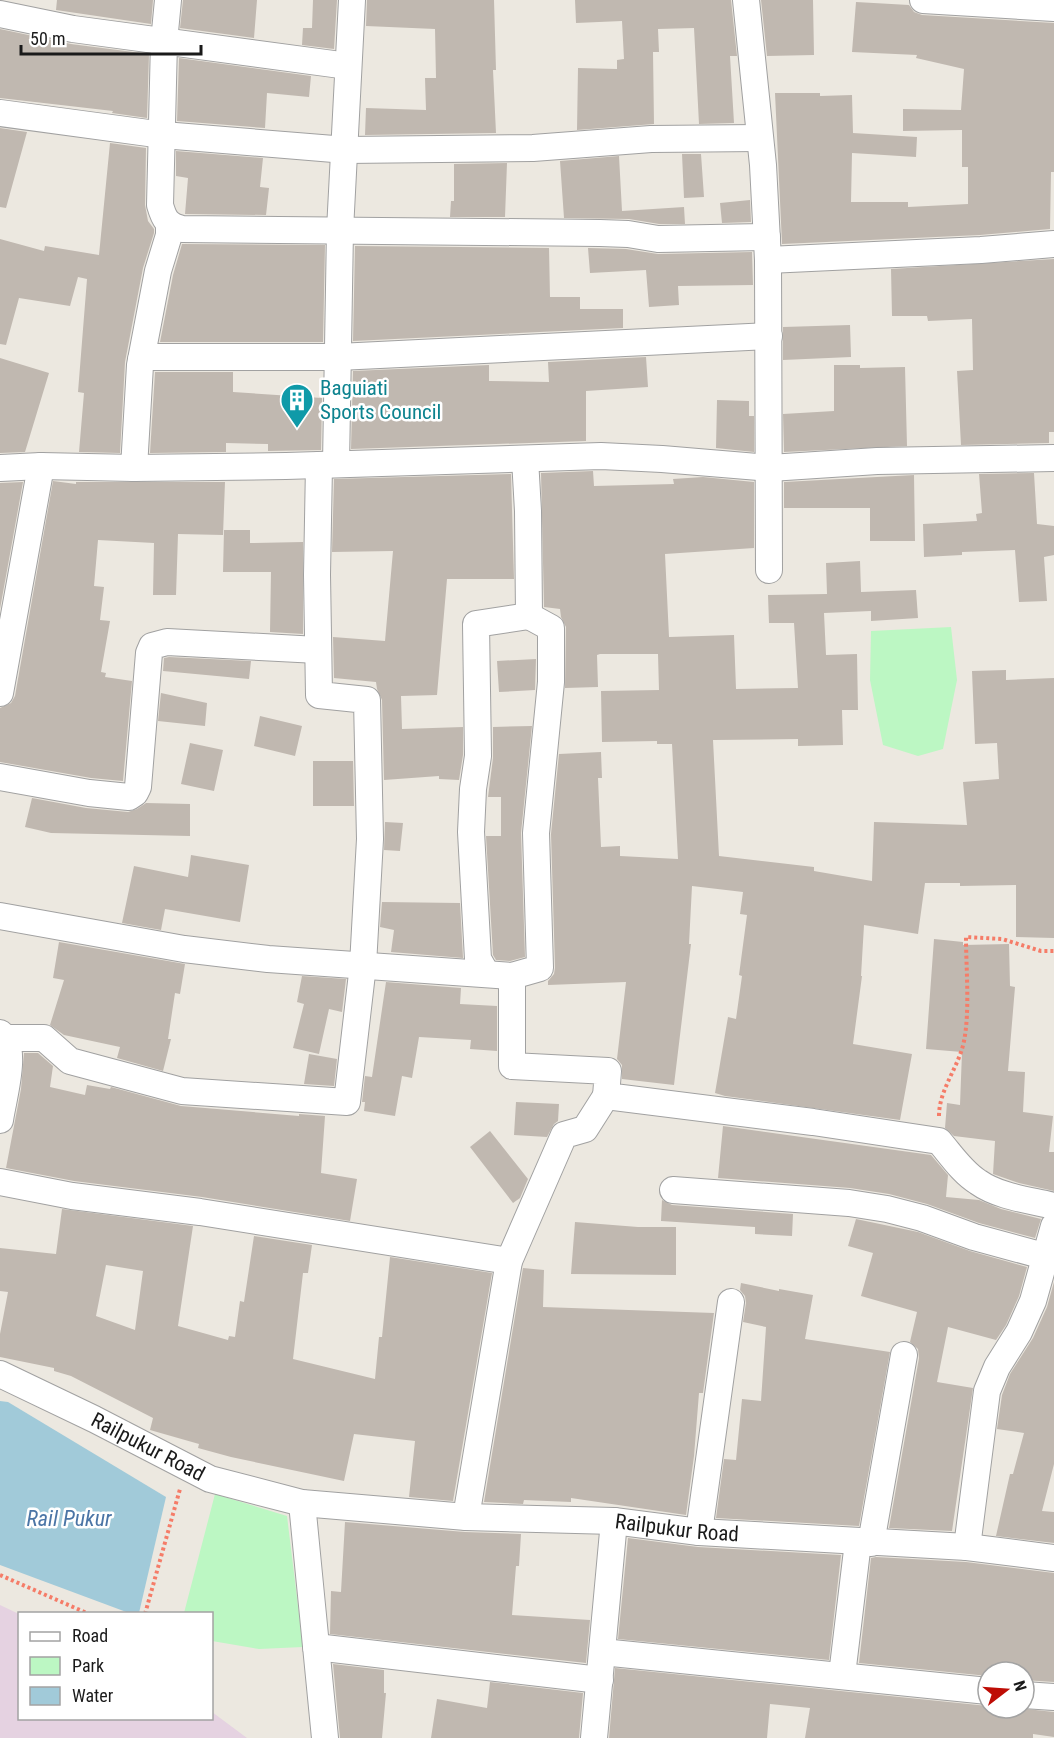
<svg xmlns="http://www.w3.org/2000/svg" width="1054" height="1738" font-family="'Roboto Condensed',sans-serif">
<rect width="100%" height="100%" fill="#ece8e0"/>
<path fill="#e5d2e1" d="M 0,1605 L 19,1614 L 20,1718 L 212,1718 L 212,1712 L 247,1738 L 0,1738 Z"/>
<path fill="#bcf7c3" d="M 951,627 L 957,680 L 943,749 L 918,756 L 883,745 L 870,680 L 871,631 Z
M 215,1494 L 287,1516 L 303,1647 L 259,1649 L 212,1641 L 212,1614 L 184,1613 Z"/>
<path fill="#a1cad9" d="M 0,1401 L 8,1402 L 166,1497 L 139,1613 L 129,1613 L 0,1565 Z"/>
<path fill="#c0b8b0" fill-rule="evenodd" d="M 57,0 L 153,0 L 151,24 L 56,10 Z
M 183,0 L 257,0 L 254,38 L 180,28 Z
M 313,0 L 337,0 L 334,49 L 302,45 L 303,28 L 312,28 Z
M 367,0 L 494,0 L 496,70 L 493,70 L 496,133 L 365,135 L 366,108 L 426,110 L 425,78 L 436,78 L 435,29 L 366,26 Z
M 575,0 L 731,0 L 737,56 L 730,56 L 734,123 L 699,124 L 694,28 L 658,29 L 659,52 L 653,52 L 654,124 L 577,130 L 578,68 L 617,69 L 617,60 L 624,59 L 622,21 L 576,23 Z
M 761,0 L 813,0 L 814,55 L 767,56 Z
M 856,2 L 909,5 L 914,12 L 922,15 L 1054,23 L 1054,172 L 1051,172 L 1050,229 L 980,235 L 782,244 L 775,93 L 820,93 L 820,96 L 852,95 L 853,133 L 917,137 L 916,157 L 852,153 L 851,202 L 908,202 L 908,207 L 968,204 L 968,167 L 962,167 L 962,130 L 903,131 L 903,109 L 961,110 L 964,69 L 916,58 L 917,55 L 852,52 Z
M 0,29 L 71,44 L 149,54 L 147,118 L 112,113 L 113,111 L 0,98 Z
M 179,58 L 311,76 L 309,97 L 267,93 L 265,128 L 177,121 Z
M 0,128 L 27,132 L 6,208 L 0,207 Z
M 110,143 L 146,148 L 145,205 L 148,221 L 154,229 L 154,233 L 143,268 L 125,362 L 120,453 L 79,452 L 84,393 L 78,392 L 87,279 L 78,277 L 70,306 L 19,298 L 6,345 L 0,344 L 0,239 L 44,251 L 45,246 L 99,255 Z
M 176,151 L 263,158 L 260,187 L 269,188 L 266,215 L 185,214 L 188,178 L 176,176 Z
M 682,154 L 701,154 L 704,197 L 684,198 Z
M 619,156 L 622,211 L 684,207 L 685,224 L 659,224 L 629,219 L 564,218 L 560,161 Z
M 507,163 L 505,217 L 450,217 L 451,201 L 454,201 L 454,164 Z
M 750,200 L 751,222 L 722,223 L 720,203 Z
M 182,244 L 325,245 L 323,342 L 160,342 L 173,275 Z
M 355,246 L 549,248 L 550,297 L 580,297 L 580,309 L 623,309 L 623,328 L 353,341 Z
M 588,248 L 626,249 L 658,254 L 752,252 L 753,285 L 678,286 L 679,305 L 649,307 L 646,270 L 590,273 Z
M 1054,259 L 1054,432 L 1049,432 L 1049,443 L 961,445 L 957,371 L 973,370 L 972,319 L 928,321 L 927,316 L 892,316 L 891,269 Z
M 850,325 L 851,357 L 783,360 L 783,327 Z
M 646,357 L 648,387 L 586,391 L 586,441 L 351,449 L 353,371 L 489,365 L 489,381 L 549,382 L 548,362 Z
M 0,358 L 49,373 L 25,452 L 0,453 Z
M 834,365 L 860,365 L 860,368 L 905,367 L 907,446 L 784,452 L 783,414 L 834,411 Z
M 155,372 L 233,372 L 233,392 L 322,398 L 321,450 L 268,451 L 268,444 L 226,443 L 226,452 L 150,453 Z
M 717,400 L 749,401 L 749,416 L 754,416 L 754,452 L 716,448 Z
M 593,471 L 594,486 L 674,484 L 673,479 L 703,477 L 754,482 L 754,548 L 665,554 L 669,637 L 734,635 L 736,689 L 798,688 L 794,623 L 769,623 L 768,595 L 827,594 L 826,563 L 860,561 L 861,592 L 916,590 L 918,618 L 871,621 L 871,611 L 824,613 L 826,655 L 857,654 L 858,710 L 842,710 L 843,745 L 798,746 L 798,739 L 713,740 L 719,856 L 814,867 L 814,871 L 872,881 L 874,822 L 967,825 L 963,782 L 999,779 L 997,743 L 975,744 L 972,671 L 1006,670 L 1006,680 L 1054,678 L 1054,938 L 1016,937 L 1016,885 L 960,886 L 960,883 L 925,883 L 918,934 L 864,925 L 861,976 L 862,976 L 853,1044 L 912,1054 L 900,1120 L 725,1096 L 715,1093 L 728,1017 L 736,1019 L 742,976 L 739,975 L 747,915 L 740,914 L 743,892 L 692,886 L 689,944 L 691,944 L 674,1085 L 622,1079 L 622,1065 L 617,1059 L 626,982 L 548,985 L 548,981 L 554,974 L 555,968 L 551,834 L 559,754 L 601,752 L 602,778 L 598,778 L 601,847 L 620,846 L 620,856 L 678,859 L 672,744 L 657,744 L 657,741 L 602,742 L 601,691 L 659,690 L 658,654 L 600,654 L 597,655 L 598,687 L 565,688 L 566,627 L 561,617 L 560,609 L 544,607 L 541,473 Z
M 1034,473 L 1037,524 L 1054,526 L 1054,555 L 1044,557 L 1047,601 L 1019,602 L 1015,550 L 962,552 L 962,555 L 924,557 L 923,524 L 977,521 L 976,514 L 982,513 L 979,474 Z
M 511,474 L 514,579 L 447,579 L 437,695 L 401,696 L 402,729 L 463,727 L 463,755 L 459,780 L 439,779 L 439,776 L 384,780 L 382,700 L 377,689 L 376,682 L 334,678 L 333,637 L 385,641 L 393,551 L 332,552 L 334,479 Z
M 914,475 L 915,541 L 870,541 L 870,508 L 784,508 L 784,482 Z
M 53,481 L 76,484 L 76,482 L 225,482 L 223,535 L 178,534 L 176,595 L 153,595 L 154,543 L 98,540 L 94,586 L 104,587 L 100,620 L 110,621 L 101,672 L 106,673 L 105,677 L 132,681 L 123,781 L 91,778 L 0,762 L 0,708 L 11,703 L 15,696 Z
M 23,482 L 0,609 L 0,483 Z
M 224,530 L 250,530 L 250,543 L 303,542 L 303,634 L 270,632 L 271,572 L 223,572 Z
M 169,657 L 251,661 L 249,679 L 163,671 L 164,658 Z
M 536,659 L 535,690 L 499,692 L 497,661 Z
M 161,693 L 207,703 L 205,726 L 158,721 Z
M 260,716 L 302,726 L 295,756 L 254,746 Z
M 532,726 L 521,833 L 525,957 L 510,961 L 496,960 L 493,955 L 486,836 L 501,836 L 501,797 L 488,797 L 493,758 L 493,727 Z
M 190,743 L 223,750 L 214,791 L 181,784 Z
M 313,761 L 353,761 L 354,806 L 313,806 Z
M 32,798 L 86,808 L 128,812 L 137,809 L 146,803 L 190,804 L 190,836 L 51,833 L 25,827 Z
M 385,822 L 403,823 L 400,851 L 384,850 Z
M 191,855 L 249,865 L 240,922 L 165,909 L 161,930 L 122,923 L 134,866 L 188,877 Z
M 382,902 L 460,903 L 463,958 L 391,952 L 394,930 L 380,927 Z
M 934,939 L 963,942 L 963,945 L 1009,944 L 1010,986 L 1015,987 L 1008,1071 L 1025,1072 L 1023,1112 L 1053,1116 L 1049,1152 L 1054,1152 L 1054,1191 L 1019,1183 L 993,1174 L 995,1141 L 954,1136 L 945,1128 L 947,1103 L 960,1105 L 962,1052 L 926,1049 Z
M 59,942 L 185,964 L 180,994 L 175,993 L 168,1039 L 171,1039 L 163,1071 L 117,1058 L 120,1047 L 64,1035 L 50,1025 L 64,980 L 53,978 Z
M 302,976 L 346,979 L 342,1012 L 329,1009 L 319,1054 L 293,1048 L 304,1004 L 297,1002 Z
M 386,982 L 461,988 L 460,1004 L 497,1006 L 497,1051 L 470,1049 L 471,1040 L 419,1037 L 412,1078 L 402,1076 L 395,1116 L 364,1111 L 365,1102 L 362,1102 L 365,1076 L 372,1077 Z
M 24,1053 L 38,1053 L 53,1066 L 50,1087 L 85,1095 L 87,1085 L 110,1089 L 111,1087 L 181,1106 L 299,1116 L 299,1114 L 325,1116 L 321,1173 L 357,1179 L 350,1221 L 202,1197 L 74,1181 L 6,1168 L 21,1089 Z
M 309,1054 L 337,1059 L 334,1086 L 304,1084 Z
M 516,1102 L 559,1104 L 558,1121 L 554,1124 L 547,1137 L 514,1135 Z
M 723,1126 L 931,1155 L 948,1175 L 946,1197 L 979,1200 L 1001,1209 L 1041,1219 L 1035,1238 L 979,1223 L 927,1204 L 889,1194 L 850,1188 L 718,1178 Z
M 490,1131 L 528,1179 L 520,1198 L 513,1203 L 470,1147 Z
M 662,1200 L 672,1205 L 793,1214 L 792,1236 L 755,1234 L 755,1227 L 661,1221 Z
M 62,1209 L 193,1226 L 178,1326 L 228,1340 L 229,1336 L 235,1337 L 240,1301 L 244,1302 L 254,1236 L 312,1245 L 308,1273 L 303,1273 L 293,1359 L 375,1379 L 379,1337 L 382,1337 L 390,1257 L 492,1273 L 453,1501 L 409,1497 L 415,1441 L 354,1434 L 344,1481 L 231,1457 L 198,1448 L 199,1444 L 150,1430 L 153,1418 L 71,1376 L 54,1371 L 54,1368 L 0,1357 L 0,1334 L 8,1292 L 0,1291 L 0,1248 L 56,1254 ZM 106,1265 L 143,1271 L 135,1330 L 96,1316 Z
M 856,1219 L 918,1232 L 970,1251 L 1027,1267 L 1019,1296 L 1006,1325 L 996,1340 L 948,1327 L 937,1382 L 973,1388 L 952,1531 L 889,1528 L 919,1358 L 918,1349 L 910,1342 L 917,1312 L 861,1296 L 873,1253 L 848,1246 Z
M 575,1222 L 638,1227 L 676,1227 L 676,1275 L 571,1274 Z
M 523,1268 L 544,1270 L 543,1307 L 714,1313 L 703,1393 L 699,1393 L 694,1456 L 686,1515 L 571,1498 L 571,1502 L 524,1500 L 523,1504 L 484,1502 Z
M 1054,1282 L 1054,1464 L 1042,1511 L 1054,1512 L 1054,1543 L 996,1536 L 1010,1474 L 1013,1474 L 1024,1433 L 997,1429 L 1002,1395 L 1010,1374 L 1033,1338 L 1047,1307 Z
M 741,1283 L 779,1291 L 779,1289 L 813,1295 L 805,1339 L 890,1352 L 859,1526 L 716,1518 L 724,1459 L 736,1460 L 742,1399 L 761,1401 L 766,1327 L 743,1322 L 746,1303 L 745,1296 L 740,1290 Z
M 345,1522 L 465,1532 L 521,1534 L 519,1566 L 516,1566 L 512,1615 L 590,1620 L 586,1663 L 330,1634 L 331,1591 L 341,1592 Z
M 628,1538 L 698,1547 L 841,1555 L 829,1660 L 618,1639 Z
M 876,1557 L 966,1562 L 1054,1573 L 1054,1682 L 1024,1680 L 1024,1672 L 988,1672 L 988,1676 L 859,1663 L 871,1558 Z
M 333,1664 L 384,1670 L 384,1693 L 386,1693 L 382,1738 L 340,1738 Z
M 615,1668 L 988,1706 L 988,1708 L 1017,1708 L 1054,1712 L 1054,1737 L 1033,1734 L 1033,1738 L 805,1738 L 810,1708 L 770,1704 L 767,1738 L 609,1738 Z
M 490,1682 L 583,1693 L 579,1738 L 431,1738 L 437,1699 L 487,1708 Z"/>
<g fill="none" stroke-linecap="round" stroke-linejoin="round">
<g stroke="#a1a1a1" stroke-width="28">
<g id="minor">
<path d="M 168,0 L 164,42 L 160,205 C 164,219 167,225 182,229 L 600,233 L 628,234 L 658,239 L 767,237"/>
<path d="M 746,0 L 763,165 L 768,260 L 769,570"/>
<path d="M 923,0 L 1054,8"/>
<path d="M 0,14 L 73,29 L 348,66"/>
<path d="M 0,113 L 163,135 L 346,150 L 533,148 L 651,139 L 759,138"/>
<path d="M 768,260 L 981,250 L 1054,244"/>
<path d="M 141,360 L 158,271 L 169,235 L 169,225"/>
<path d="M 336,464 L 340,230 L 352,0"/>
<path d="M 0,468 L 41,466 L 134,468 L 286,466 L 601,456 L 662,459 L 770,468 L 877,461 L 1054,458"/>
<path d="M 134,468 L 140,365 L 141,360 L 146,357 L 338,357 L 769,336"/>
<path d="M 0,693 L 41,466"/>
<path d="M 0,777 L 89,793 L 129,797 L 135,793 L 138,787 L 149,653 L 152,646 L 167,642 L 318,650"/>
<path d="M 0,916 L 184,949 L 268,959 L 512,976 L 540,968 L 536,833 L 551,682 L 551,628 L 529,616 L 528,511 L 525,459"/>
<path d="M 486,973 L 478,959 L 471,832 L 473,789 L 478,756 L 476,624 L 529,616"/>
<path d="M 512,976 L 512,1066 L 608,1071 L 606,1096 L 813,1122 L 939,1141 C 951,1155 962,1172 978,1182 C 999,1197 1030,1200 1054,1206"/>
<path d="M 0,1033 C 19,1047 3,1098 0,1120"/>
<path d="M 5,1038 L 44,1038 L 70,1061 L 182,1091 L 347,1102 L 363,965 L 370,839 L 367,700 L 319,695 L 317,575 L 319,465"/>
<path d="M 0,1182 L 72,1196 L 200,1212 L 509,1261"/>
<path d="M 673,1190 L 849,1203 L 887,1209 L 922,1218 L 974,1237 L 1044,1256"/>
<path id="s1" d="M 0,1374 L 94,1419 L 210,1479 L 302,1503 L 466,1517 L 614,1521 L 699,1532 L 967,1547 L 1054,1558"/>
<path d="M 302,1503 L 325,1738"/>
<path d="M 466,1517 L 509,1261 L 564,1135 L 585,1129 L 606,1096"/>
<path d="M 699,1532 L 731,1302"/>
<path d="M 871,1543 L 904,1355"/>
<path d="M 967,1547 L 987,1391 L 997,1367 L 1019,1332 L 1033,1301 L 1054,1226"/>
<path d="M 316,1647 L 600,1680"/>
<path d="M 602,1652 L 988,1691"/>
<path d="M 842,1675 L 858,1542"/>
<path d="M 1024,1695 L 1054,1697"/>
<path d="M 594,1738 L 614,1521"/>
</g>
</g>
<path stroke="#f57c68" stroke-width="4" stroke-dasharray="3 3" stroke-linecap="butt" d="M 939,1116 C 939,1089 959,1067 964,1041 C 970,1011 966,968 966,937 L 1002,939 L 1041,951 L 1054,951
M 0,1575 L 89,1614
M 145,1614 L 180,1489"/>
<use href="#minor" stroke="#fff" stroke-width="26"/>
</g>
<defs>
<g id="building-pin" transform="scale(1.725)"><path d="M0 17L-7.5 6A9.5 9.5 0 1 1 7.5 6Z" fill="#0f9aa8" stroke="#fff"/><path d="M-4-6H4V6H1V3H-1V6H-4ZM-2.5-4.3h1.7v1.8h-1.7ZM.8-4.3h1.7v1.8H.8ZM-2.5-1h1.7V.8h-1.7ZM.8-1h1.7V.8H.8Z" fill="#fff"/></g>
</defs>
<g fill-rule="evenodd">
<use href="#building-pin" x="297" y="400"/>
</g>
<g text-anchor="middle" stroke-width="5" stroke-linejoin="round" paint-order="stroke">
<g font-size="21" fill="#0d838f" stroke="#fff" text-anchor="start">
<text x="320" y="395">Baguiati<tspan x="320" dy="24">Sports Council</tspan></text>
</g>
<g font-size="21" fill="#1a1a1a" stroke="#fff">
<text dy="7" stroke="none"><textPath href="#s1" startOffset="165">Railpukur Road</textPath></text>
<text dy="7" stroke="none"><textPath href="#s1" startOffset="706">Railpukur Road</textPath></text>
</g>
<g font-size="22" font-style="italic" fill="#4b75a6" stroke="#fff">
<text x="69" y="1526">Rail Pukur</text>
</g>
</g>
<rect x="18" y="1612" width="195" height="108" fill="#ffffff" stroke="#a3a3a3" stroke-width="1.5"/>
<rect x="30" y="1632" width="30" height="9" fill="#ffffff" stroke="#a3a3a3" stroke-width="1.5"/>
<text x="72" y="1642" font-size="18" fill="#1a1a1a">Road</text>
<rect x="30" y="1657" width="30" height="18" fill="#bcf7c3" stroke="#a3a3a3" stroke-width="1.5"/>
<text x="72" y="1672" font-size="18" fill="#1a1a1a">Park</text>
<rect x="30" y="1687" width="30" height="18" fill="#a1cad9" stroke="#a3a3a3" stroke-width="1.5"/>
<text x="72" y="1702" font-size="18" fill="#1a1a1a">Water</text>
<g transform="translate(1006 1690) rotate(73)"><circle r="28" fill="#ffffff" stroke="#a3a3a3" stroke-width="1.5"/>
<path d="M0-4.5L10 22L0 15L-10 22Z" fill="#be0d06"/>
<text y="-9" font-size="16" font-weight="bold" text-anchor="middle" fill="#1a1a1a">N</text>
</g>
<path d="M21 45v9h180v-9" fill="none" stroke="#1a1a1a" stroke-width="3"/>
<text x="30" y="45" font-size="18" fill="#1a1a1a" stroke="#ffffff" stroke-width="4.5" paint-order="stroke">50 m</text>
</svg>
